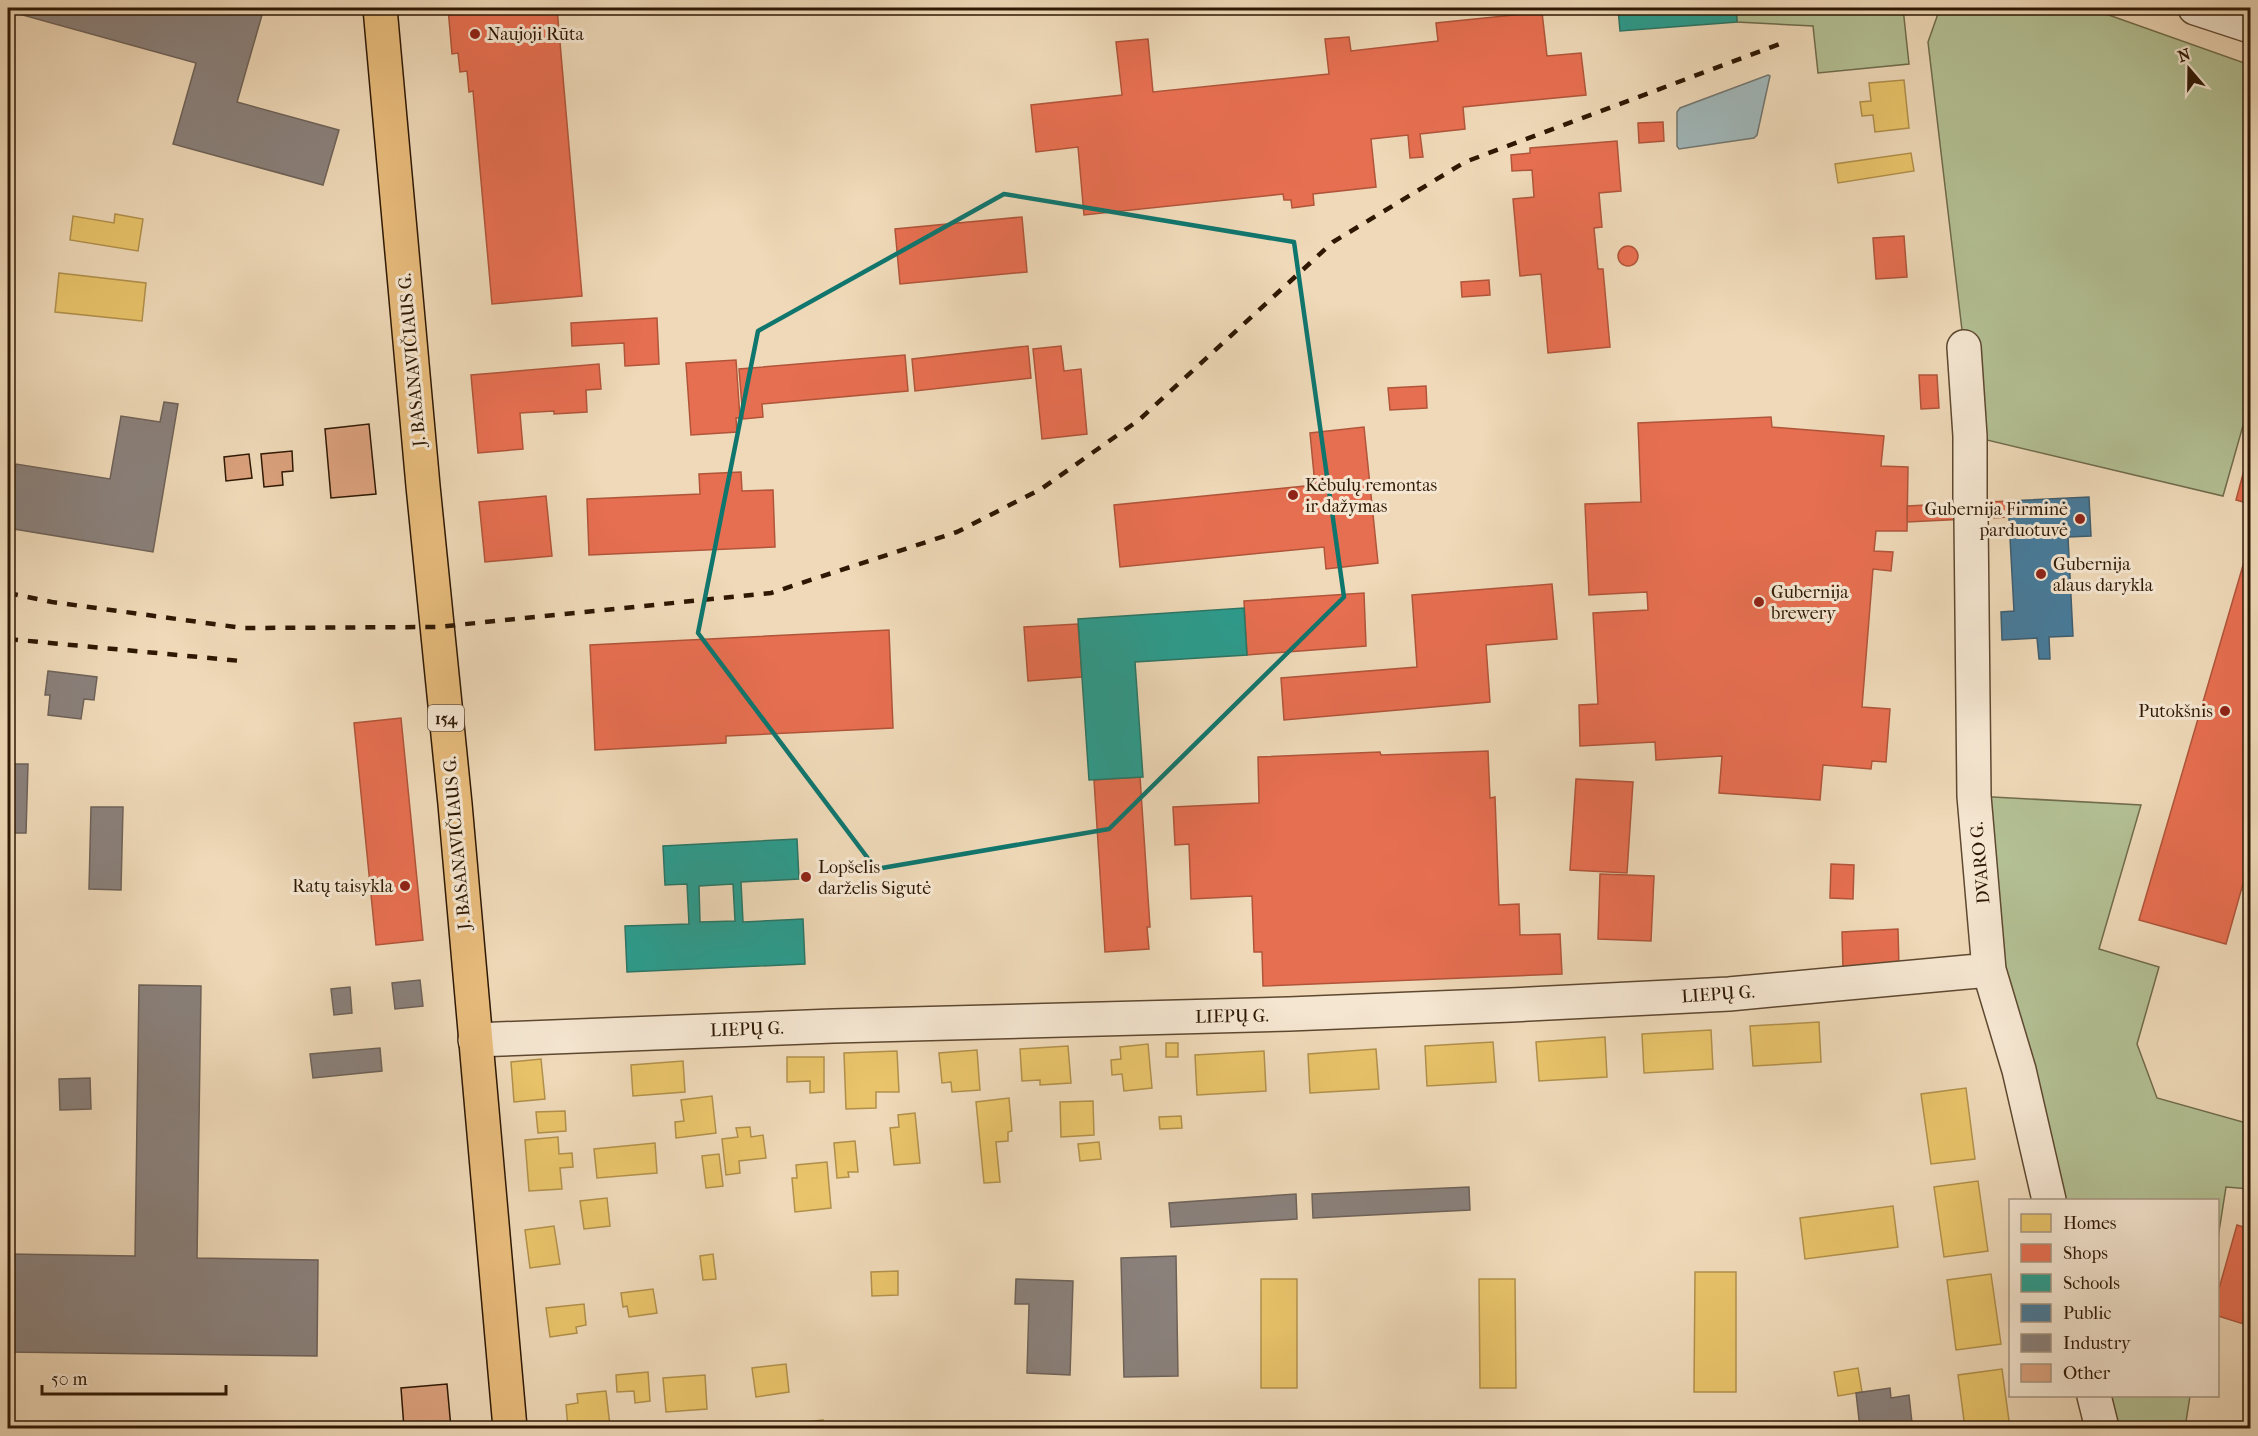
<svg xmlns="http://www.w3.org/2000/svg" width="2258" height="1436" font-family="'IM FELL French Canon',serif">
<rect width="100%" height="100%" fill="#efd9b8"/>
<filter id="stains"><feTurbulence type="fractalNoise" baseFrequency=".00333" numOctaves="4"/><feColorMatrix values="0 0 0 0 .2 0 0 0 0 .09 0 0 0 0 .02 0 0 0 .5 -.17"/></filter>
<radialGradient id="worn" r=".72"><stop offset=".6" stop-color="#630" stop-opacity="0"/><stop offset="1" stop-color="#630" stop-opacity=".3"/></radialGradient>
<path fill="#b3c094" stroke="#706c4c" stroke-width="1.5" d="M 1736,8 L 1903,8 L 1909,64 L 1818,73 L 1813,26 L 1737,22 Z
M 1940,8 L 2089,8 L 2250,65 L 2250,401 L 2223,496 L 1970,436 L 1964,347 L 1928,42 Z
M 1974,796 L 2141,805 L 2099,949 L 2159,967 L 2137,1044 L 2157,1098 L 2250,1124 L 2250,1189 L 2226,1187 L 2218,1238 L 2218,1200 L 2049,1200 L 2019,1070 Z
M 2094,1396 L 2190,1396 L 2185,1428 L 2102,1428 Z"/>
<path fill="#a0b7ba" stroke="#727771" stroke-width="1.5" d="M 1768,75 L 1770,76 L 1757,135 L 1754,138 L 1679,149 L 1677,146 L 1677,112 L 1680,108 Z"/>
<path fill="#e9c46a" stroke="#b1904b" stroke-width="1.5" d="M 1904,80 L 1909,128 L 1875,132 L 1873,115 L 1862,116 L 1860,102 L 1871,101 L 1869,83 Z
M 1911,153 L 1914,171 L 1838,183 L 1835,164 Z
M 115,214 L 143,219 L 138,251 L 70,240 L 73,216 L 114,223 Z
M 59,273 L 146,283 L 142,321 L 55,312 Z
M 1819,1022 L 1821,1062 L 1753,1066 L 1750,1026 Z
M 1711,1030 L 1713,1069 L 1644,1073 L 1642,1034 Z
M 1605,1037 L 1607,1077 L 1539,1081 L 1536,1042 Z
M 1493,1042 L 1496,1082 L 1427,1086 L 1425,1046 Z
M 1166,1043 L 1178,1043 L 1178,1057 L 1166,1057 Z
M 1148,1044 L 1152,1088 L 1124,1091 L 1122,1074 L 1112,1075 L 1111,1060 L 1121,1059 L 1120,1047 Z
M 1068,1046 L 1071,1083 L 1040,1085 L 1040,1080 L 1022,1081 L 1020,1049 Z
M 1376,1049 L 1379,1089 L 1310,1093 L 1308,1054 Z
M 977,1050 L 980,1090 L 952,1092 L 951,1082 L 942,1083 L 939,1053 Z
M 897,1051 L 899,1092 L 876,1092 L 876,1108 L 846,1109 L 844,1053 Z
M 1264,1051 L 1266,1091 L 1197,1095 L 1195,1055 Z
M 787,1057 L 824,1057 L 824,1092 L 810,1093 L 810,1081 L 787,1082 Z
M 541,1059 L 545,1099 L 514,1102 L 511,1062 Z
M 683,1061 L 685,1092 L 633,1096 L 631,1065 Z
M 1966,1088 L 1975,1159 L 1931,1164 L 1921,1094 Z
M 712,1096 L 716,1133 L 676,1138 L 675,1122 L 684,1121 L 681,1100 Z
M 1009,1098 L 1012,1131 L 1008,1132 L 1008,1141 L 996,1142 L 1000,1182 L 984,1183 L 976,1102 Z
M 1093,1101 L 1094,1135 L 1061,1137 L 1060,1102 Z
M 565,1111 L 566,1131 L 538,1133 L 536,1112 Z
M 915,1113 L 920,1163 L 894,1165 L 890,1128 L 899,1127 L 898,1115 Z
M 1181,1116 L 1182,1128 L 1160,1129 L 1159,1117 Z
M 750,1127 L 751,1137 L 763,1135 L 766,1158 L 739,1161 L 740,1173 L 726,1175 L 722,1139 L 738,1137 L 736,1128 Z
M 558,1137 L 559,1154 L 572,1153 L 573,1167 L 560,1168 L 562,1189 L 529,1191 L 525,1140 Z
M 855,1141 L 858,1172 L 848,1172 L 849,1177 L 837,1178 L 834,1143 Z
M 1099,1142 L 1101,1159 L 1080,1161 L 1078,1144 Z
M 655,1143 L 657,1173 L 597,1178 L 594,1149 Z
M 719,1154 L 723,1186 L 706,1188 L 702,1156 Z
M 827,1162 L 831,1208 L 795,1212 L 792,1178 L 797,1178 L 796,1165 Z
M 1978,1181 L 1988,1251 L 1944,1257 L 1934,1187 Z
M 607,1198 L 610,1226 L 584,1229 L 580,1201 Z
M 1893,1206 L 1898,1247 L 1805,1259 L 1800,1218 Z
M 554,1226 L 560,1264 L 530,1268 L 525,1230 Z
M 713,1254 L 716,1279 L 703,1280 L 700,1256 Z
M 898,1271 L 898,1295 L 872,1296 L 871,1272 Z
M 1695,1272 L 1736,1272 L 1736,1392 L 1694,1392 Z
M 1991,1274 L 2001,1344 L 1956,1350 L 1947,1280 Z
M 1261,1279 L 1297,1279 L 1297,1388 L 1261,1388 Z
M 1479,1279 L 1515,1279 L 1516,1388 L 1480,1388 Z
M 653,1289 L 657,1313 L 629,1317 L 627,1306 L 623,1307 L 621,1293 Z
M 584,1304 L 586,1325 L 576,1327 L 577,1333 L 550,1337 L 546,1308 Z
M 786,1364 L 789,1392 L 756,1397 L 752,1368 Z
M 1858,1368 L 1862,1392 L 1838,1396 L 1834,1372 Z
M 2002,1369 L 2010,1428 L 1965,1428 L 1958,1375 Z
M 648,1372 L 650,1401 L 635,1403 L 634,1391 L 617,1392 L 616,1375 Z
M 705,1375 L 707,1409 L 666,1412 L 663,1378 Z
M 606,1391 L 610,1426 L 568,1428 L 566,1405 L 578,1403 L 577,1394 Z
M 823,1420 L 824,1428 L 797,1428 L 796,1423 Z"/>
<path fill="#e76f51" stroke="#b0553a" stroke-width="1.5" d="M 448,8 L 557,8 L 582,296 L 492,304 L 473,91 L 469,92 L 467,71 L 460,72 L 458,53 L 452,54 Z
M 1542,12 L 1547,56 L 1581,53 L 1586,95 L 1463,107 L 1465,129 L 1420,134 L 1423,157 L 1410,158 L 1408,135 L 1371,139 L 1376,187 L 1313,194 L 1314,205 L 1292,208 L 1291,200 L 1284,200 L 1283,194 L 1084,215 L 1078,147 L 1036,152 L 1031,105 L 1122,95 L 1116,42 L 1148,39 L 1153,92 L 1329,74 L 1325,39 L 1349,37 L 1351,51 L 1438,41 L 1436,23 Z
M 1663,122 L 1664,141 L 1639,143 L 1638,123 Z
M 1617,141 L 1621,191 L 1599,193 L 1602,227 L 1594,228 L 1598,269 L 1603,269 L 1610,347 L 1548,353 L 1541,274 L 1520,276 L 1513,199 L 1534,197 L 1532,170 L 1512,171 L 1511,155 L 1530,153 L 1530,148 Z
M 1022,217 L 1027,272 L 900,284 L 895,229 Z
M 1904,236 L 1907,277 L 1876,279 L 1873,238 Z
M1618 256a10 10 0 1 1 20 0a10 10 0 1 1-20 0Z
M 1489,280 L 1490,295 L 1462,297 L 1461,282 Z
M 657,318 L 659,364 L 625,366 L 624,343 L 572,346 L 571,323 Z
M 1028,346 L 1031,378 L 915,391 L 912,359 Z
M 1061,346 L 1064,371 L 1081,369 L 1087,434 L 1042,439 L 1033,349 Z
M 905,355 L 908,391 L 762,404 L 763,417 L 743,419 L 739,369 Z
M 736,360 L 740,418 L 736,418 L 737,432 L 691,435 L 686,363 Z
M 599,364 L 601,389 L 586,390 L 587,412 L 554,414 L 554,411 L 520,413 L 523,449 L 478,453 L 471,375 Z
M 1919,375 L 1937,375 L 1939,408 L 1921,409 Z
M 1426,386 L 1427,408 L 1390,410 L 1388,388 Z
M 1771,417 L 1772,427 L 1884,436 L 1881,466 L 1908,467 L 1907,531 L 1876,531 L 1874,551 L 1893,552 L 1891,571 L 1873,569 L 1862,707 L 1890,709 L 1886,762 L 1872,761 L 1871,769 L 1823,765 L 1820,800 L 1719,793 L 1722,756 L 1656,760 L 1655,742 L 1580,746 L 1579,705 L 1598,704 L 1593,613 L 1648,610 L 1647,592 L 1589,595 L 1585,504 L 1641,502 L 1638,423 Z
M 1364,427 L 1378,563 L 1326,569 L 1324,547 L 1120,567 L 1114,505 L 1315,485 L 1310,433 Z
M 2250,448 L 2250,504 L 2236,500 Z
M 741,472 L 742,491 L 773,490 L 775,547 L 589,555 L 587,499 L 700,494 L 699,474 Z
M 546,496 L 552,556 L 485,562 L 479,502 Z
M 2008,501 L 2009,517 L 1907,522 L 1907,506 Z
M 2244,562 L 2250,564 L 2250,859 L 2226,944 L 2139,920 Z
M 1552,584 L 1557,639 L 1486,645 L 1490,702 L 1284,720 L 1281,678 L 1417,667 L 1412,595 Z
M 1364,593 L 1366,646 L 1247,655 L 1244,601 Z
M 1078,624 L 1082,677 L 1028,681 L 1024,627 Z
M 889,630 L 893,728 L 726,736 L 726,743 L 595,750 L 590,645 Z
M 401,718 L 423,940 L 376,945 L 354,723 Z
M 1488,751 L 1490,798 L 1495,797 L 1499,905 L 1519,904 L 1520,935 L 1560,934 L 1562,974 L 1263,986 L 1262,952 L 1254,952 L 1252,896 L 1191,899 L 1189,844 L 1175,845 L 1173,807 L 1259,803 L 1258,757 L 1380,752 L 1381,755 Z
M 1140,777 L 1150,927 L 1147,927 L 1149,949 L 1105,952 L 1094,780 Z
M 1576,779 L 1633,782 L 1627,873 L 1570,870 Z
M 1831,864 L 1854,865 L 1853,899 L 1830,898 Z
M 1600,874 L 1654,876 L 1651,941 L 1598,939 Z
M 1898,929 L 1899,968 L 1843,970 L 1842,932 Z
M 2237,1225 L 2250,1229 L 2250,1326 L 2218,1316 L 2218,1292 Z"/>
<path fill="#2a9d8f" stroke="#2b7565" stroke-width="1.5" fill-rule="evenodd" d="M 1618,8 L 1736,8 L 1737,22 L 1620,31 Z
M 1244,608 L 1247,655 L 1135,662 L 1143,777 L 1089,780 L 1078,619 Z
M 797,839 L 799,879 L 741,882 L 743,922 L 803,919 L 805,964 L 627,972 L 625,926 L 689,924 L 687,884 L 665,885 L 663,846 ZM 733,884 L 735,921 L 700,922 L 699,886 Z"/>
<path fill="#457b9d" stroke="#3e5d6f" stroke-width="1.5" d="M 2089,497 L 2091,536 L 2068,537 L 2073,636 L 2049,637 L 2050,659 L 2039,659 L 2037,638 L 2002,640 L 2001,612 L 2014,611 L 2008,501 Z"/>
<path fill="#8a817c" stroke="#6e6258" stroke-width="1.5" d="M 8,8 L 264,8 L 237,102 L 339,130 L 323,185 L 173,144 L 196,63 L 8,11 Z
M 164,402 L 178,404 L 153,552 L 8,528 L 8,514 L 16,464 L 110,479 L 121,416 L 160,422 Z
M 48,671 L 97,677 L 94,700 L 84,699 L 81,719 L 48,715 L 50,695 L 45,695 Z
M 8,764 L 28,764 L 26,833 L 8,833 Z
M 91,807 L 123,807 L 121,890 L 89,889 Z
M 420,980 L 423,1006 L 395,1009 L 392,983 Z
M 139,985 L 201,986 L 197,1258 L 318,1260 L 317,1356 L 8,1352 L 8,1254 L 135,1256 Z
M 350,987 L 352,1013 L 334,1015 L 331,989 Z
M 380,1048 L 382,1071 L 313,1078 L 310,1054 Z
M 90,1078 L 91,1109 L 60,1110 L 59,1079 Z
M 1469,1187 L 1470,1210 L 1313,1218 L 1312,1194 Z
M 1296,1194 L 1297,1219 L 1171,1227 L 1169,1203 Z
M 1176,1256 L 1178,1376 L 1124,1377 L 1121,1258 Z
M 1016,1279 L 1073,1281 L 1070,1375 L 1027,1373 L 1029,1304 L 1015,1304 Z
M 1890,1388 L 1891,1398 L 1909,1395 L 1912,1423 L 1860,1428 L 1856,1393 Z"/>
<path fill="#dba17d" stroke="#2e1803" stroke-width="1.5" d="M 369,424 L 376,494 L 331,498 L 325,429 Z
M 292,451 L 293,471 L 282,472 L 283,485 L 264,487 L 261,454 Z
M 249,454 L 252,478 L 226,481 L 224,457 Z
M 447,1384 L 451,1428 L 404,1428 L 401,1388 Z"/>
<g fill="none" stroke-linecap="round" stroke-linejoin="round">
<g stroke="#5e4830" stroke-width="36">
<path id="minor" d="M 2195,8 L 2250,26
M 1964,347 L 1970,436 L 1970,503
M 1971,518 L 1974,796 L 1989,970 L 2019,1070 L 2049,1200
M 475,1040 L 833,1026 L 1289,1014 L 1511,1005 L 1729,994 L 1989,970
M 2094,1396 L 2102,1428"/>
</g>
<g stroke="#2e1803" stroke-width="36">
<path id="major" d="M 380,8 L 423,486 L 455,804 L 510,1428"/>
</g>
<use href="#minor" stroke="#f5e6d1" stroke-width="33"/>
<use href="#major" stroke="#e8bc7c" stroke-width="33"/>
<path stroke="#2e1803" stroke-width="4.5" stroke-dasharray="10 10" stroke-linecap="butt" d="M 8,593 L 52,602 L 243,628 L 437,627 L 771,593 L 957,532 L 1041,489 L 1139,420 L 1333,242 L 1465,162 L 1785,42
M 8,639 L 241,661"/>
</g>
<path fill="none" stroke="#0f766e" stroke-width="4.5" stroke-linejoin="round" d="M 1004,194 L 1294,242 L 1344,597 L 1109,829 L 876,869 L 698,633 L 758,331 Z"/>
<g fill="#8f2418" stroke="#f5e6d1" stroke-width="2">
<circle cx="475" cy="34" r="6"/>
<circle cx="1293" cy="495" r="6"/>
<circle cx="2080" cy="519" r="6"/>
<circle cx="2041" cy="574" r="6"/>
<circle cx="1759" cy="602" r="6"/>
<circle cx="2225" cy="711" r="6"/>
<circle cx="806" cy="877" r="6"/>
<circle cx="405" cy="886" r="6"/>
</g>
<g text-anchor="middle" stroke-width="6" stroke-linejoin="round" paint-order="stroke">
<rect fill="#f5e6d1" stroke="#6a5641" stroke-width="1.5" x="428" y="705" width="36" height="26" rx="4.5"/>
<g font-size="16" font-weight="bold" fill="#2e1803">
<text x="446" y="724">154</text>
</g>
<g font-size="18" fill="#2e1803" stroke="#f5e6d1" text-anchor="start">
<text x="487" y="40">Naujoji Rūta</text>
<text x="1305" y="491">Kėbulų remontas<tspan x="1305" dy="21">ir dažymas</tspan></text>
<text x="2068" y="515" text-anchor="end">Gubernija Firminė<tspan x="2068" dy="21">parduotuvė</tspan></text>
<text x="2053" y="570">Gubernija<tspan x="2053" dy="21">alaus darykla</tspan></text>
<text x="1771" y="598">Gubernija<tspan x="1771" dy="21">brewery</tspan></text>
<text x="2213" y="717" text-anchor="end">Putokšnis</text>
<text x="818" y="873">Lopšelis<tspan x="818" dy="21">darželis Sigutė</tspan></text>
<text x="393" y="892" text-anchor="end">Ratų taisykla</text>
</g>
<g font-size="18" fill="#2e1803" stroke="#f5e6d1">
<text transform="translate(412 360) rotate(-95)" y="6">J. BASANAVIČIAUS G.</text>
<text transform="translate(457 843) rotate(-95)" y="6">J. BASANAVIČIAUS G.</text>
<text transform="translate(1980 863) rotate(-95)" y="6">DVARO G.</text>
<text transform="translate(1718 994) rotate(-4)" y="6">LIEPŲ G.</text>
<text transform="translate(1232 1016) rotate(-1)" y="6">LIEPŲ G.</text>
<text transform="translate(747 1029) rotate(-2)" y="6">LIEPŲ G.</text>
</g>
</g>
<rect width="2258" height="1436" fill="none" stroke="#efd9b8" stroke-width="30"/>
<rect x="9" y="9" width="2240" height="1418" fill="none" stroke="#2e1803" stroke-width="3"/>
<rect x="15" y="15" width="2228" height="1406" fill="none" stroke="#2e1803" stroke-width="1.5"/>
<rect x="2009" y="1199" width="210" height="198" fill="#f5e6d1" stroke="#a5947f" stroke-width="1.5"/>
<rect x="2021" y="1214" width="30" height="18" fill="#e9c46a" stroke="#a5947f" stroke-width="1.5"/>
<text x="2063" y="1229" font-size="18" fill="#2e1803">Homes</text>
<rect x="2021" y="1244" width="30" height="18" fill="#e76f51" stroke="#a5947f" stroke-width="1.5"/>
<text x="2063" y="1259" font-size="18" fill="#2e1803">Shops</text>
<rect x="2021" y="1274" width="30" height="18" fill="#2a9d8f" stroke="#a5947f" stroke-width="1.5"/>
<text x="2063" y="1289" font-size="18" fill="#2e1803">Schools</text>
<rect x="2021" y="1304" width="30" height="18" fill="#457b9d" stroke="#a5947f" stroke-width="1.5"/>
<text x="2063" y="1319" font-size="18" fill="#2e1803">Public</text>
<rect x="2021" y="1334" width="30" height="18" fill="#8a817c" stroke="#a5947f" stroke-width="1.5"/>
<text x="2063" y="1349" font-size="18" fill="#2e1803">Industry</text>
<rect x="2021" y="1364" width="30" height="18" fill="#dba17d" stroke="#a5947f" stroke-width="1.5"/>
<text x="2063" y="1379" font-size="18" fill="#2e1803">Other</text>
<g transform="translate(2189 69) rotate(340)" stroke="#f5e6d1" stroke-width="4.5" paint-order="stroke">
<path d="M0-4.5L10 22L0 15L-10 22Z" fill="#2e1803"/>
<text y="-9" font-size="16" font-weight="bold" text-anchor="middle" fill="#2e1803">N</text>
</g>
<path d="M42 1385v9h184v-9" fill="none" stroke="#2e1803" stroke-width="3"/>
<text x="51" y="1385" font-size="18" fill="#2e1803" stroke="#f5e6d1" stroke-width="4.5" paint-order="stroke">50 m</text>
<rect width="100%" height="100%" filter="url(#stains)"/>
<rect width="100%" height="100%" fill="url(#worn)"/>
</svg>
